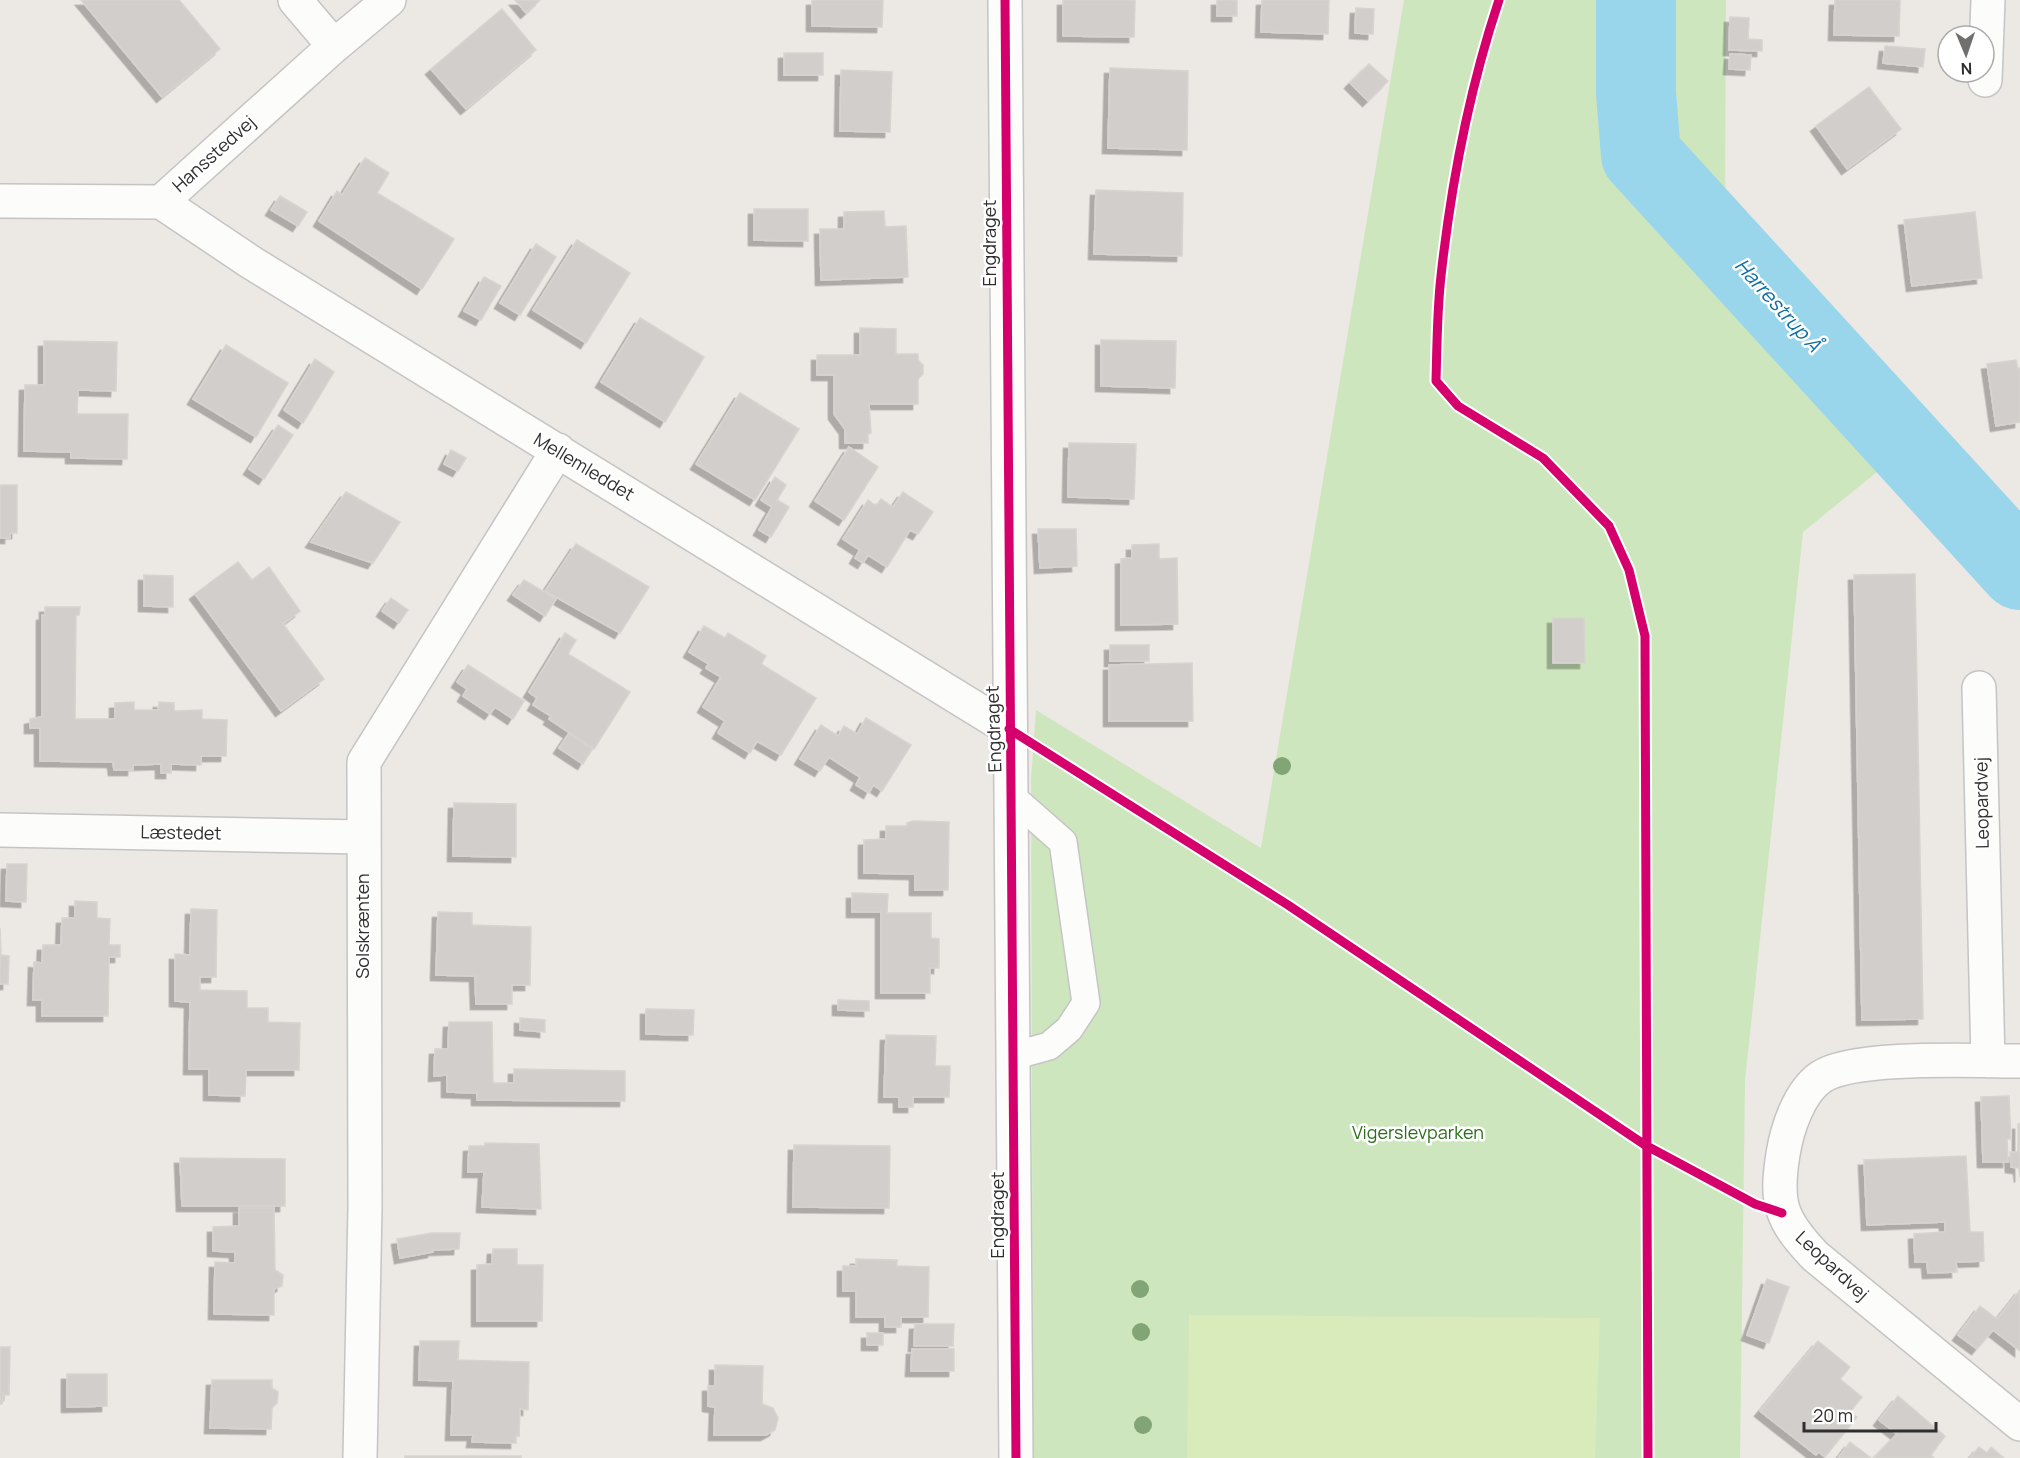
<svg xmlns="http://www.w3.org/2000/svg" width="2020" height="1458" font-family="Manrope,sans-serif">
<defs>
<filter id="shadow"><feDropShadow dx="-5.5" dy="5.5" stdDeviation="0" flood-color="#0004"/></filter>
</defs>
<rect width="100%" height="100%" fill="#ece8e4"/>
<path fill="#cee6be" d="M 1404,0 L 1726,0 L 1725,199 L 1935,425 L 1803,532 L 1745,1081 L 1740,1458 L 1033,1458 L 1031,780 L 1036,710 L 1261,848 Z"/>
<path fill="#d9eabb" d="M 1189,1315 L 1600,1318 L 1595,1458 L 1187,1458 Z"/>
<g fill="none" stroke-linecap="round" stroke-linejoin="round">
<path stroke="#99d6ec" stroke-width="80" d="M 1636,0 L 1636,93 L 1641,155 L 2020,570"/>
</g>
<path fill="#d1cecb" stroke="#d7d4d0" stroke-width="1.5" filter="url(#shadow)" d="M 81,0 L 179,0 L 220,49 L 162,97 Z
M 515,0 L 540,0 L 526,13 Z
M 812,0 L 883,0 L 882,27 L 812,26 Z
M 1063,0 L 1135,0 L 1134,37 L 1063,36 Z
M 1217,0 L 1237,0 L 1237,16 L 1217,16 Z
M 1262,0 L 1329,0 L 1328,34 L 1261,32 Z
M 1835,0 L 1900,0 L 1899,36 L 1834,35 Z
M 1356,8 L 1374,9 L 1373,34 L 1355,33 Z
M 502,9 L 536,50 L 466,109 L 431,69 Z
M 1730,17 L 1749,18 L 1748,39 L 1762,40 L 1762,51 L 1729,50 Z
M 1885,46 L 1925,49 L 1923,67 L 1883,63 Z
M 784,53 L 823,53 L 823,75 L 784,75 Z
M 1730,54 L 1751,55 L 1750,70 L 1729,69 Z
M 1369,64 L 1388,81 L 1368,101 L 1350,83 Z
M 1110,68 L 1188,71 L 1187,150 L 1108,148 Z
M 841,70 L 892,72 L 890,132 L 840,131 Z
M 1869,87 L 1901,129 L 1847,169 L 1816,126 Z
M 365,158 L 389,173 L 377,193 L 454,239 L 422,289 L 319,221 L 337,191 L 342,195 Z
M 1096,190 L 1183,193 L 1182,256 L 1094,254 Z
M 280,196 L 307,212 L 298,226 L 271,210 Z
M 754,209 L 808,209 L 808,241 L 754,240 Z
M 884,211 L 885,227 L 906,226 L 908,277 L 821,280 L 820,229 L 844,229 L 844,212 Z
M 1975,212 L 1982,278 L 1912,286 L 1904,220 Z
M 577,240 L 630,273 L 586,343 L 533,310 Z
M 536,244 L 556,257 L 520,315 L 500,303 Z
M 484,277 L 501,286 L 481,320 L 464,311 Z
M 640,318 L 704,357 L 665,422 L 601,382 Z
M 860,328 L 896,329 L 896,354 L 918,354 L 918,360 L 923,365 L 923,374 L 918,379 L 918,404 L 869,404 L 871,433 L 868,434 L 868,443 L 845,443 L 845,429 L 834,414 L 834,375 L 817,375 L 817,355 L 860,355 Z
M 1101,340 L 1176,341 L 1175,388 L 1101,386 Z
M 44,341 L 117,342 L 116,391 L 78,390 L 77,414 L 128,414 L 127,459 L 71,458 L 71,452 L 24,451 L 25,385 L 44,385 Z
M 226,345 L 288,383 L 256,437 L 193,399 Z
M 315,359 L 334,372 L 303,423 L 284,410 Z
M 2016,360 L 2018,369 L 2020,368 L 2020,422 L 1996,426 L 1987,364 Z
M 740,393 L 799,429 L 755,500 L 696,464 Z
M 278,425 L 293,435 L 264,479 L 249,469 Z
M 1069,443 L 1136,444 L 1134,499 L 1068,497 Z
M 849,447 L 878,467 L 844,520 L 815,501 Z
M 451,450 L 466,458 L 458,471 L 444,464 Z
M 775,477 L 786,485 L 777,500 L 789,507 L 771,537 L 759,530 L 772,507 L 761,500 Z
M 0,485 L 17,485 L 17,533 L 10,533 L 10,538 L 0,538 Z
M 346,492 L 400,522 L 373,563 L 311,542 Z
M 903,492 L 933,512 L 918,534 L 910,530 L 887,567 L 868,555 L 863,563 L 855,558 L 860,550 L 843,539 L 868,500 L 876,506 L 881,499 L 893,507 Z
M 1038,529 L 1076,529 L 1077,566 L 1040,568 Z
M 576,544 L 649,587 L 620,633 L 545,591 Z
M 1159,544 L 1159,559 L 1177,558 L 1178,624 L 1121,625 L 1121,559 L 1132,558 L 1132,545 Z
M 238,562 L 252,580 L 269,567 L 300,611 L 283,624 L 324,679 L 281,711 L 195,594 Z
M 1915,574 L 1923,1019 L 1862,1020 L 1854,575 Z
M 144,575 L 173,576 L 173,607 L 144,606 Z
M 524,580 L 556,599 L 545,616 L 513,595 Z
M 391,598 L 408,610 L 399,623 L 382,611 Z
M 45,607 L 80,607 L 79,615 L 76,615 L 75,719 L 115,719 L 115,703 L 134,702 L 134,710 L 158,710 L 159,702 L 174,703 L 174,711 L 202,710 L 202,719 L 227,720 L 226,756 L 201,756 L 201,765 L 171,764 L 171,773 L 161,773 L 161,764 L 133,765 L 133,770 L 114,770 L 113,762 L 40,761 L 40,728 L 30,728 L 30,719 L 42,717 L 42,615 L 45,615 Z
M 1553,618 L 1584,618 L 1585,663 L 1553,663 Z
M 704,626 L 725,638 L 728,633 L 766,656 L 761,664 L 816,698 L 781,755 L 757,741 L 750,753 L 718,733 L 725,721 L 703,707 L 721,677 L 706,668 L 709,664 L 689,652 Z
M 565,633 L 576,640 L 568,654 L 630,692 L 594,749 L 549,719 L 551,716 L 533,705 L 537,698 L 529,692 Z
M 1110,645 L 1149,645 L 1149,661 L 1110,661 Z
M 1192,663 L 1193,721 L 1109,721 L 1109,665 Z
M 468,665 L 524,701 L 513,719 L 495,707 L 490,714 L 463,696 L 467,689 L 457,682 Z
M 866,718 L 911,745 L 882,791 L 873,785 L 869,793 L 856,785 L 860,777 L 829,757 L 820,771 L 800,759 L 821,725 L 838,736 L 844,726 L 857,734 Z
M 569,733 L 592,749 L 583,764 L 559,748 Z
M 454,803 L 516,804 L 516,857 L 453,856 Z
M 913,821 L 949,822 L 948,890 L 915,890 L 915,874 L 864,873 L 864,840 L 886,839 L 886,826 L 907,826 L 907,823 Z
M 7,864 L 27,864 L 26,902 L 6,901 Z
M 852,893 L 888,894 L 887,913 L 931,913 L 931,938 L 939,939 L 939,968 L 930,968 L 930,993 L 881,993 L 881,912 L 852,912 Z
M 75,901 L 97,902 L 97,918 L 110,919 L 109,945 L 120,945 L 120,957 L 109,957 L 108,1016 L 42,1016 L 42,1000 L 33,1000 L 34,962 L 42,963 L 43,945 L 61,945 L 62,918 L 75,918 Z
M 191,909 L 217,910 L 216,977 L 200,977 L 200,990 L 247,991 L 247,1008 L 268,1008 L 268,1022 L 300,1023 L 299,1070 L 246,1070 L 245,1096 L 209,1095 L 209,1069 L 189,1069 L 190,1002 L 175,1001 L 175,954 L 190,955 Z
M 438,912 L 472,913 L 472,925 L 531,927 L 530,985 L 512,985 L 512,1004 L 476,1004 L 475,976 L 436,975 Z
M 0,928 L 1,955 L 9,956 L 8,984 L 0,984 Z
M 838,1000 L 869,1001 L 869,1011 L 838,1010 Z
M 646,1009 L 694,1010 L 693,1035 L 646,1034 Z
M 520,1018 L 545,1020 L 545,1032 L 520,1030 Z
M 449,1022 L 492,1022 L 493,1083 L 514,1083 L 514,1069 L 625,1071 L 625,1101 L 477,1100 L 477,1093 L 447,1092 L 447,1075 L 434,1076 L 435,1049 L 448,1049 Z
M 886,1035 L 936,1036 L 935,1066 L 950,1066 L 949,1097 L 913,1097 L 913,1107 L 899,1107 L 899,1097 L 884,1097 Z
M 2009,1096 L 2011,1139 L 2007,1139 L 2008,1162 L 1983,1162 L 1981,1097 Z
M 2018,1124 L 2020,1124 L 2020,1177 L 2019,1168 L 2011,1167 L 2010,1152 L 2018,1152 Z
M 485,1143 L 539,1144 L 541,1209 L 482,1207 L 484,1172 L 468,1172 L 469,1146 L 485,1146 Z
M 794,1145 L 890,1146 L 889,1208 L 793,1207 Z
M 1966,1156 L 1970,1232 L 1983,1232 L 1984,1261 L 1956,1262 L 1957,1272 L 1928,1273 L 1927,1262 L 1915,1262 L 1914,1234 L 1945,1232 L 1945,1222 L 1867,1225 L 1864,1160 Z
M 180,1158 L 285,1159 L 285,1206 L 182,1206 Z
M 239,1208 L 274,1208 L 275,1270 L 283,1275 L 282,1286 L 274,1289 L 274,1315 L 214,1314 L 215,1262 L 235,1263 L 235,1252 L 213,1251 L 213,1227 L 239,1226 Z
M 432,1233 L 460,1233 L 459,1249 L 432,1250 L 433,1252 L 400,1258 L 397,1239 Z
M 493,1249 L 517,1249 L 517,1265 L 543,1265 L 542,1321 L 477,1321 L 477,1265 L 492,1264 Z
M 856,1259 L 897,1260 L 897,1266 L 929,1267 L 928,1317 L 901,1317 L 901,1327 L 885,1327 L 885,1317 L 856,1317 L 856,1291 L 843,1291 L 843,1266 L 856,1266 Z
M 1767,1279 L 1789,1287 L 1769,1343 L 1747,1335 Z
M 2020,1290 L 2020,1351 L 1993,1330 L 1977,1349 L 1958,1335 L 1980,1306 L 1997,1319 Z
M 915,1324 L 954,1324 L 953,1346 L 914,1346 Z
M 867,1333 L 883,1333 L 883,1345 L 867,1345 Z
M 420,1341 L 459,1341 L 458,1360 L 529,1362 L 528,1410 L 520,1409 L 519,1436 L 516,1435 L 516,1443 L 472,1442 L 473,1435 L 451,1435 L 453,1381 L 419,1380 Z
M 1818,1341 L 1850,1367 L 1840,1379 L 1862,1397 L 1849,1413 L 1857,1417 L 1825,1457 L 1819,1452 L 1816,1455 L 1760,1411 Z
M 0,1347 L 10,1347 L 9,1395 L 3,1395 L 2,1404 L 0,1404 Z
M 912,1349 L 954,1349 L 954,1371 L 911,1371 Z
M 715,1365 L 763,1366 L 762,1404 L 773,1408 L 778,1418 L 775,1430 L 766,1435 L 714,1435 L 715,1407 L 708,1406 L 708,1386 L 715,1386 Z
M 67,1374 L 107,1374 L 107,1406 L 67,1407 Z
M 212,1380 L 272,1380 L 272,1388 L 278,1392 L 277,1403 L 272,1408 L 271,1429 L 210,1428 Z
M 1898,1396 L 1945,1436 L 1931,1455 L 1934,1458 L 1874,1458 L 1897,1434 L 1879,1420 Z
M 1850,1442 L 1871,1458 L 1838,1458 Z
M 1979,1447 L 1987,1453 L 1991,1447 L 2004,1458 L 1970,1458 Z
M 405,1456 L 521,1456 L 521,1458 L 405,1458 Z"/>
<g fill="none" stroke-linecap="round" stroke-linejoin="round">
<g stroke="#c5c4c5" stroke-width="30">
<path id="service" d="M 1013,798 L 1063,842 L 1086,1003 L 1069,1029 L 1049,1046 L 1013,1056"/>
</g>
<g stroke="#c5c4c5" stroke-width="36">
<path id="minor" d="M 295,0 L 334,46
M 1005,0 L 1016,1458
M 1985,80 L 1988,0
M 0,201 L 161,202 L 334,46 L 389,0
M 161,202 L 252,263 L 1009,729
M 1979,688 L 1988,1061
M 0,830 L 363,837
M 2020,1061 C 1975,1061 1854,1055 1821,1077 C 1799,1092 1787,1129 1783,1154 C 1775,1204 1781,1220 1815,1256 L 2020,1424
M 360,1458 L 365,1207 L 364,762 L 558,450"/>
</g>
<use href="#service" stroke="#fcfcfb" stroke-width="27"/>
<use href="#minor" stroke="#fcfcfb" stroke-width="33"/>
<g stroke="#fff" stroke-width="13">
<path id="cycleway" d="M 1005,0 L 1016,1458
M 1499,0 C 1470,87 1451,185 1441,276 C 1437,311 1437,346 1436,381 L 1458,406 L 1543,458 L 1609,526 L 1629,570 L 1645,636 L 1648,1458
M 1009,729 L 1288,905 L 1645,1145 L 1755,1204 L 1782,1213"/>
</g>
<use href="#cycleway" stroke="#d6006c" stroke-width="9"/>
</g>
<g fill="#82a575">
<circle cx="1282" cy="766" r="9"/>
<circle cx="1140" cy="1289" r="9"/>
<circle cx="1141" cy="1332" r="9"/>
<circle cx="1143" cy="1425" r="9"/>
</g>
<g text-anchor="middle" stroke-width="5" stroke-linejoin="round" paint-order="stroke">
<g font-size="18" fill="#2e2e2e" stroke="#fff">
<text transform="translate(214 154) rotate(-42)" y="6">Hansstedvej</text>
<text transform="translate(990 243) rotate(-90)" y="6">Engdraget</text>
<text transform="translate(584 467) rotate(31)" y="6">Mellemleddet</text>
<text transform="translate(994 729) rotate(-92)" y="6">Engdraget</text>
<text transform="translate(1982 803) rotate(-91)" y="6">Leopardvej</text>
<text transform="translate(181 833) rotate(1)" y="6">Læstedet</text>
<text transform="translate(363 926) rotate(-90)" y="6">Solskrænten</text>
<text transform="translate(998 1215) rotate(-90)" y="6">Engdraget</text>
<text transform="translate(1832 1266) rotate(43)" y="6">Leopardvej</text>
</g>
<g font-size="18" fill="#2c6e1b" stroke="#fff">
<text x="1418" y="1139">Vigerslevparken</text>
</g>
<g font-size="20" font-style="italic" fill="#0d6fa3" stroke="#fff">
<text transform="translate(1778 305) rotate(48)" y="7">Harrestrup Å</text>
</g>
</g>
<g transform="translate(1966 54) rotate(178)"><circle r="28" fill="#ffffff" stroke="#ababab" stroke-width="1.5"/>
<path d="M0-4.5L10 22L0 15L-10 22Z" fill="#706f6e"/>
<text y="-9" font-size="16" font-weight="bold" text-anchor="middle" fill="#2e2e2e">N</text>
</g>
<path d="M1804 1422v9h132v-9" fill="none" stroke="#2e2e2e" stroke-width="3"/>
<text x="1813" y="1422" font-size="18" fill="#2e2e2e" stroke="#ffffff" stroke-width="4.5" paint-order="stroke">20 m</text>
</svg>
